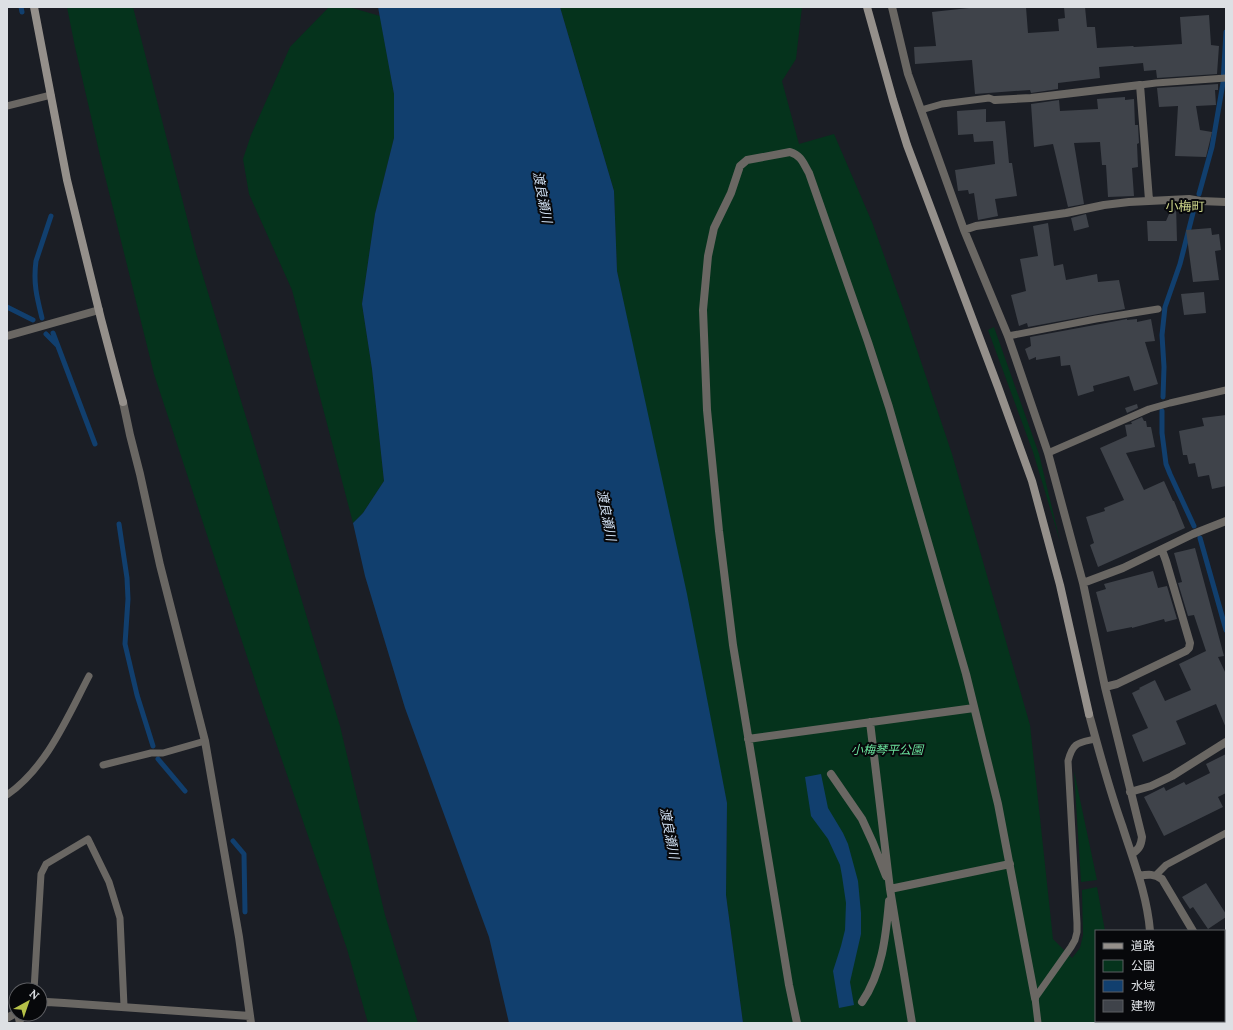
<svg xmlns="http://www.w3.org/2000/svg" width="1233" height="1030" font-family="Lora,'Noto Sans JP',serif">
<rect width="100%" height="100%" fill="#1b1e25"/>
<path fill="#05331c" d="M 67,7 L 133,7 L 196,253 L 340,726 L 385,915 L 418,1023 L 368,1023 L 347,949 L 263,705 L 154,374 L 101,160 L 75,47 Z
M 329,7 L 349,7 L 380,16 L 394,94 L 394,138 L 375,214 L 362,304 L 372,369 L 384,481 L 363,513 L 353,523 L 292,290 L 249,194 L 243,159 L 251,135 L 263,108 L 290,47 Z
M 560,7 L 802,7 L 796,59 L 782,81 L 799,144 L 834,134 L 872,222 L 904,311 L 952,454 L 1030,725 L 1053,939 L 1072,958 L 1080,948 L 1083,935 L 1082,890 L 1097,887 L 1105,931 L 1096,931 L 1096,1021 L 1120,1021 L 1120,1023 L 743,1023 L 726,895 L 727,803 L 617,271 L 614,191 Z
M 994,327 L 1039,454 L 1060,541 L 1033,452 L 988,330 Z
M 1074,771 L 1097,880 L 1081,882 Z"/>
<path fill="#113f6e" d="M 378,7 L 560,7 L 614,191 L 617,271 L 687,594 L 727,803 L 726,895 L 743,1023 L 509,1023 L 489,937 L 405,708 L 365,576 L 353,523 L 363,513 L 384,481 L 372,369 L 362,304 L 375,214 L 394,138 L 394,94 Z
M 821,774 L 828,808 L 843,833 L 848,844 L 858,881 L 861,913 L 861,934 L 850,982 L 854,1005 L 839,1008 L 833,971 L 841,946 L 845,930 L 846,903 L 842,876 L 840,865 L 828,839 L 811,816 L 805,777 Z"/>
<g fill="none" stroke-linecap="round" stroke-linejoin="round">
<path stroke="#113f6e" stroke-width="5" d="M 21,7 L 22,12
M 1199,194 L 1212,147 L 1223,83 L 1226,32
M 7,307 L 33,320
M 42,318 C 37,298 33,283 36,261 L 51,216
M 53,333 L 95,444
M 46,334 L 57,345
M 1163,397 L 1164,367 L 1162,335 L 1165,307 L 1180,264 L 1193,213
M 1162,411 L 1162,433 L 1166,464 L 1170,474 L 1194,526
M 119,524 L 127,578 L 128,599 L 125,644 L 137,695 L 153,746
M 1200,538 L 1226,630
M 158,759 L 185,791
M 233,841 L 244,854 L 245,912"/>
</g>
<path fill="#3f434a" d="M 969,7 L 1026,7 L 1028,33 L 1059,31 L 1058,19 L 1065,18 L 1064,7 L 1085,7 L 1087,27 L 1095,27 L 1097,48 L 1133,46 L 1134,47 L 1182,44 L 1180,17 L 1209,15 L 1211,45 L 1219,46 L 1217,74 L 1157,78 L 1156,70 L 1144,71 L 1143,63 L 1099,67 L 1100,78 L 1058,83 L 1058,89 L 1031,93 L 1030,90 L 975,94 L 972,60 L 915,64 L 914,47 L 936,46 L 932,12 L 969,8 Z
M 1218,84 L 1218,90 L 1215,90 L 1216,105 L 1196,106 L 1200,130 L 1212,132 L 1206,157 L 1175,156 L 1178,106 L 1159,107 L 1157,88 Z
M 1125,97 L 1125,100 L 1134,99 L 1135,125 L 1138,125 L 1139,143 L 1137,144 L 1138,167 L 1132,168 L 1134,196 L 1108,197 L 1106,165 L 1102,165 L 1100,142 L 1074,143 L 1084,204 L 1068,207 L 1053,144 L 1034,147 L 1031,104 L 1059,100 L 1060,111 L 1098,109 L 1097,99 Z
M 986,109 L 986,122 L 1005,121 L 1009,163 L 1012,163 L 1017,196 L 995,199 L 998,216 L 978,220 L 974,193 L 969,194 L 968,190 L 958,191 L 955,170 L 995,164 L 993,141 L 974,142 L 973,134 L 958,135 L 957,111 Z
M 1173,205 L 1176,205 L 1177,241 L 1148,241 L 1147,221 L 1166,221 Z
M 1086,214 L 1089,227 L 1074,231 L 1071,218 Z
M 1048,223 L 1054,266 L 1063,264 L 1066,280 L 1097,274 L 1098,282 L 1119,280 L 1125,309 L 1028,327 L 1027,323 L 1019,326 L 1011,295 L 1026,291 L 1020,259 L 1038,256 L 1033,226 Z
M 1211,228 L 1212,235 L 1219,234 L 1221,250 L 1215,251 L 1219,280 L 1193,282 L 1186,230 Z
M 1204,292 L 1206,313 L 1184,315 L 1181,294 Z
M 1127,319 L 1127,320 L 1137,319 L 1137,322 L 1151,319 L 1155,341 L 1145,342 L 1158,384 L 1134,391 L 1129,376 L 1093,386 L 1094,391 L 1078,396 L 1070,365 L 1061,366 L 1060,356 L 1036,360 L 1036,357 L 1029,360 L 1025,349 L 1031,346 L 1030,337 Z
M 1137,404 L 1138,408 L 1127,413 L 1125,408 Z
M 1226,415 L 1226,486 L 1212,489 L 1209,475 L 1198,477 L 1195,463 L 1189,464 L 1187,455 L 1183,455 L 1179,431 L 1204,426 L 1202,418 Z
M 1142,417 L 1144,421 L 1146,421 L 1147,427 L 1151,427 L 1155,447 L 1126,453 L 1144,490 L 1164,481 L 1173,501 L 1174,501 L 1185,528 L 1098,567 L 1090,545 L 1094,543 L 1086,517 L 1105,511 L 1104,508 L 1124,500 L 1100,448 L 1127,436 L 1125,425 L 1132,424 L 1131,422 Z
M 1195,548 L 1224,656 L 1218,657 L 1226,674 L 1226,728 L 1216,704 L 1176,721 L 1186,744 L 1143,762 L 1132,735 L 1148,728 L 1132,693 L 1140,689 L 1139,688 L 1155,680 L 1165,701 L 1191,690 L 1179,664 L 1206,651 L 1194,615 L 1188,616 L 1178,583 L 1182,582 L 1174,553 Z
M 1153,571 L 1158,588 L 1167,586 L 1177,619 L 1165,622 L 1164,619 L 1132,628 L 1132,627 L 1107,632 L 1096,592 L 1106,589 L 1104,584 Z
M 1226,754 L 1226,793 L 1218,797 L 1223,807 L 1164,836 L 1144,797 L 1164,787 L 1166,791 L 1184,782 L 1186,785 L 1210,773 L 1206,764 Z
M 1206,883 L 1226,914 L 1226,917 L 1208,929 L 1193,907 L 1190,909 L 1182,897 Z"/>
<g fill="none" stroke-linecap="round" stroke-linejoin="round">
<path stroke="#6a6763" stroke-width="7" d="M 1140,85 L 1156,83 L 1226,78
M 7,106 L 51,95
M 921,110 L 942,104 L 989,98 L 995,100
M 1008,336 L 1096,319 L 1158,309
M 1048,453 L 1149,409 L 1170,403 L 1226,390
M 103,765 L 151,753 L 163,753 L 205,741
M 7,795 C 47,767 67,718 89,676
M 1156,875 L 1166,865 L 1226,833
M 1224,945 L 1226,944
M 1224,977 L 1226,980
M 34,990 L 41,874 L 46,864 L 88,839 L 109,882 L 120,918 L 124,1006
M 1038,1023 L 1035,998 L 1071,947 L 1075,940 L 1077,932 L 1077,923 L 1068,761 C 1073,742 1078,743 1095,739"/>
<path stroke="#6a6763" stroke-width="8" d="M 892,7 L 908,74 L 921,110 L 964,230 L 1008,336 L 1048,453 L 1083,583 L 1105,687 L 1142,837 C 1141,846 1139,849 1132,854
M 995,100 L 1031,98 L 1140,85 L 1149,200
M 964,230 L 976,226 L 1066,213 L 1104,205 L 1129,202 L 1189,199 L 1200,201 L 1226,202
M 7,336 L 99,310
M 123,402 L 130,435 L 140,474 L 160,565 L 205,741 L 239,937 L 251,1023
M 1083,583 L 1123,568 L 1193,534 L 1226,521
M 1105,687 L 1117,684 L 1186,651 L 1189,648 L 1190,643 L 1166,561 L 1162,550
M 1089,714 C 1099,751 1109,789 1122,825 C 1133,860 1147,894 1150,931
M 870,722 L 890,889 L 912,1023
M 748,739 L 974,708
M 831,774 L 862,819 L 873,843 L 886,876
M 1130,792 L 1151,786 L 1172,776 L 1226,742
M 1139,876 C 1149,874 1154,874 1162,879 L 1193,931
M 890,889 L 1010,864
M 862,1002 C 882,973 886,936 889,901
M 40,1003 L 47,1002 L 64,1003 L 250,1016
M 18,1014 L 20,1023
M 7,1018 L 16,1013
M 1153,1021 L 1153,1023
M 797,1023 L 789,985 L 733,645 L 719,531 L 707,410 L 703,310 L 708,256 L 714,228 L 731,193 L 740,166 L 747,160 L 790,152 C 802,156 803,163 809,173 L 868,342 L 889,407 L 966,674 L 998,804 L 1035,998"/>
<path stroke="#95908b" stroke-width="8" d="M 34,7 L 67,180 L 101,319 L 123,402
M 867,7 L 893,100 L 907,145 L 998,387 L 1032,481 L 1060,585 L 1089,714"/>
</g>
<g text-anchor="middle" stroke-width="4" stroke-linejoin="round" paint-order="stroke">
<g font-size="12" font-style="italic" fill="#6ae39d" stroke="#07080b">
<text x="887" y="754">小梅琴平公園</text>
</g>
<g font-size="13" font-style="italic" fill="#ccdbed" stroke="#07080b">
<text transform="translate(543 197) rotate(79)" y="5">渡良瀬川</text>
<text transform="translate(607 515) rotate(79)" y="5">渡良瀬川</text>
<text transform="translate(670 833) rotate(79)" y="5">渡良瀬川</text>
</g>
<g font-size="13" fill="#cdd689" stroke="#07080b">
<text x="1185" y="211">小梅町</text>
</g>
</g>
<rect width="1233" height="1030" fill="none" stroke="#dde0e4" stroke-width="16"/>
<rect x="1095" y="930" width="130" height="92" fill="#07080b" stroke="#5d5e62"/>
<rect x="1103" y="943" width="20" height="6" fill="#95908b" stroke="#5d5e62"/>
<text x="1131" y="950" font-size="12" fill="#dde0e4">道路</text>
<rect x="1103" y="960" width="20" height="12" fill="#05331c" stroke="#5d5e62"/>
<text x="1131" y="970" font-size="12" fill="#dde0e4">公園</text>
<rect x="1103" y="980" width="20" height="12" fill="#113f6e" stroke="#5d5e62"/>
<text x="1131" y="990" font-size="12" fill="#dde0e4">水域</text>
<rect x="1103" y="1000" width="20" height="12" fill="#3f434a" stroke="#5d5e62"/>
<text x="1131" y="1010" font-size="12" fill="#dde0e4">建物</text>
<g transform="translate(28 1002) rotate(40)"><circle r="19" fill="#07080b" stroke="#5d5e62"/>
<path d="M0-3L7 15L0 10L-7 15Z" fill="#b6c148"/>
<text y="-6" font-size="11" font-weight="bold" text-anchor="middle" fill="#dde0e4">N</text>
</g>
</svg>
